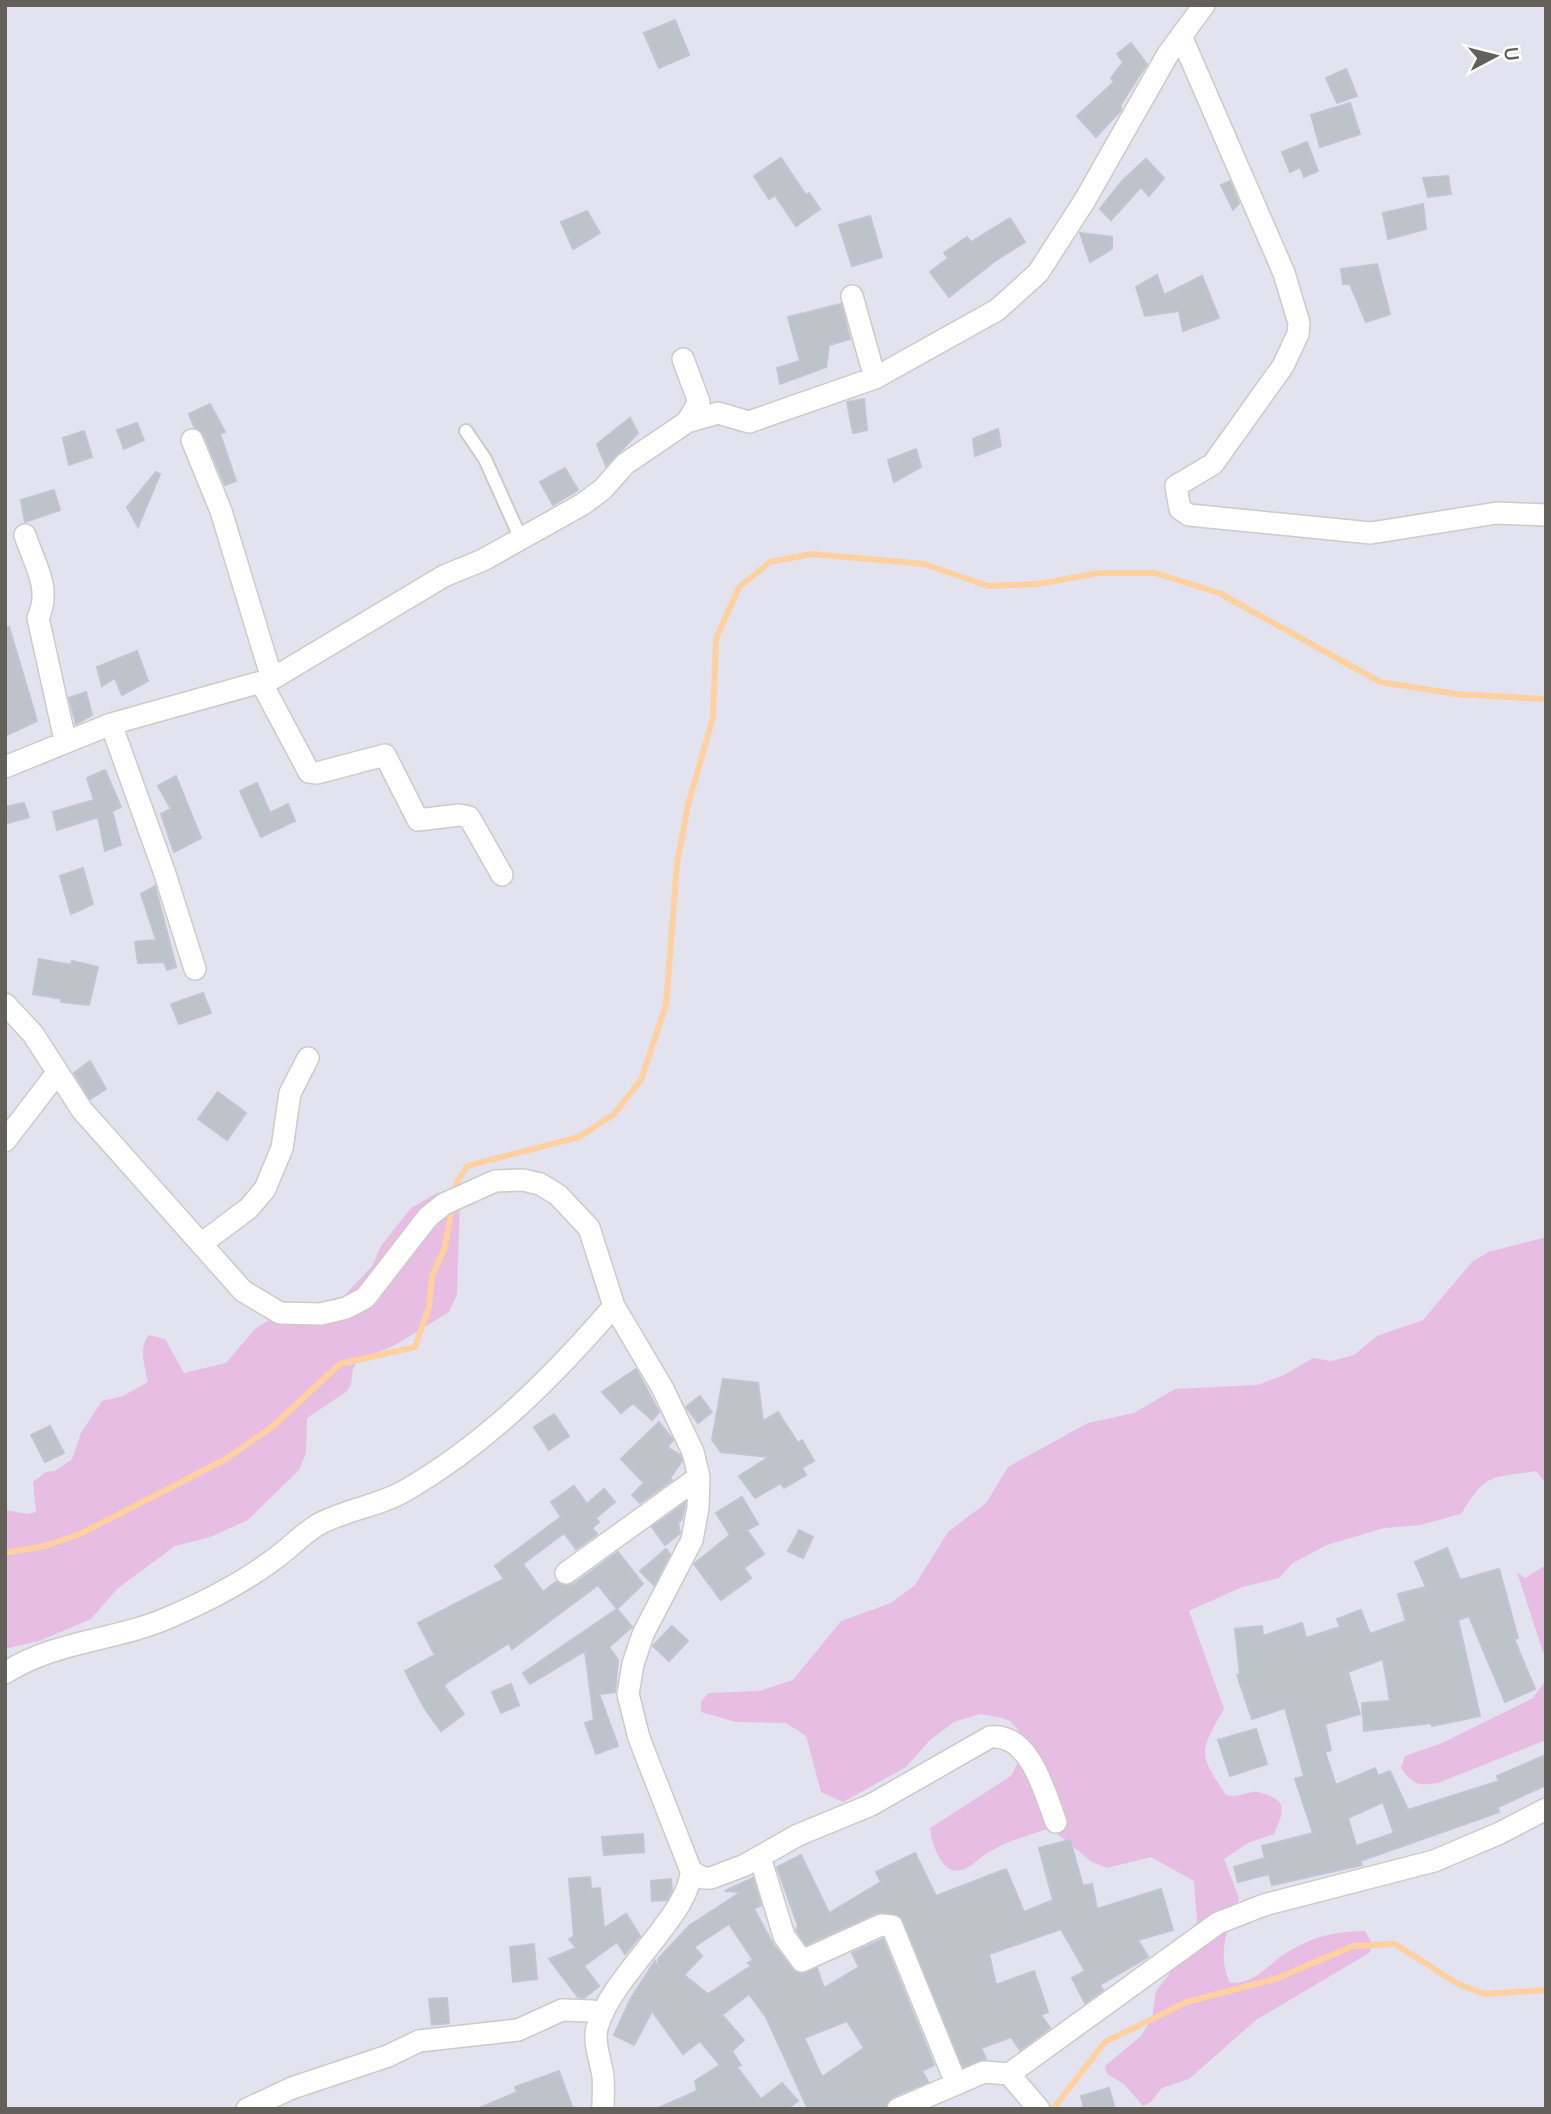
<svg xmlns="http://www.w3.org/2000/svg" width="1551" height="2114" font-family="Manrope,sans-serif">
<rect width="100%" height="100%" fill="#e2e3ee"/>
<path fill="#e7bde4" d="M 437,1193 L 455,1194 L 460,1201 L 457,1294 L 449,1312 L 395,1345 L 358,1361 L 353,1368 L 351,1385 L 346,1392 L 307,1418 L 306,1453 L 299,1470 L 248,1520 L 210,1537 L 175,1546 L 117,1589 L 91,1619 L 39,1641 L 5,1649 L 5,1510 L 28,1514 L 36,1512 L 33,1482 L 46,1472 L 55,1471 L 72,1459 L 81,1433 L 102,1401 L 123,1396 L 148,1382 C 145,1366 138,1348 149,1335 L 165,1339 L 184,1373 L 226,1363 L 255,1329 L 289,1307 L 322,1305 L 342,1298 L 372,1266 L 381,1246 L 411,1208 Z
M 1546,1237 L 1546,1484 L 1536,1471 C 1488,1479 1488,1472 1461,1514 L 1420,1525 L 1384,1528 L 1327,1545 L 1293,1563 L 1279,1578 L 1242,1587 L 1189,1611 L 1224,1709 C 1199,1753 1198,1753 1226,1795 C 1237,1798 1243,1793 1254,1792 C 1258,1791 1265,1794 1270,1796 C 1290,1803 1280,1819 1274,1834 L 1248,1843 L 1224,1859 L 1239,1898 C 1228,1929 1216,1952 1230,1983 C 1258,1984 1269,1962 1291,1950 C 1314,1936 1339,1931 1365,1931 L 1373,1945 L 1369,1953 L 1256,2020 L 1189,2079 L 1162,2088 L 1151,2102 L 1143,2106 L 1124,2084 L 1107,2074 L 1105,2066 L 1141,2036 L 1152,2018 L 1156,1991 L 1174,1968 L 1197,1921 L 1194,1881 L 1151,1857 L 1107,1868 L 1092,1862 L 1050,1828 C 1030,1835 1007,1841 989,1852 C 981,1856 975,1864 967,1868 C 943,1881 932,1845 930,1828 L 1011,1776 L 1029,1742 L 1010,1721 L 1002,1718 L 980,1714 L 954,1722 L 930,1740 L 906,1767 L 843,1802 L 821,1792 L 806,1736 L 786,1723 L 736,1722 L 701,1712 L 701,1702 L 708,1693 L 760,1691 L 793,1680 L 841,1621 L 891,1603 L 915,1585 L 948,1532 L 986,1503 L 1008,1467 L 1088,1423 L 1134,1413 L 1175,1389 L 1257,1385 L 1284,1375 L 1313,1358 L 1331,1361 L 1354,1355 L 1377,1336 L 1423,1320 L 1472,1262 L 1488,1252 Z
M 1546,1565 L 1546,1661 L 1517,1572 L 1525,1578 Z
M 1546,1680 L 1546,1740 L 1438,1783 C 1418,1786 1413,1785 1401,1768 L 1405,1756 L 1442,1743 L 1533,1698 Z"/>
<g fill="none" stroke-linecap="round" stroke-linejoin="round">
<path stroke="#ffd0a0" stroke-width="6" d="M 454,1195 L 457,1182 L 467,1166 L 579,1137 L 614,1114 L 641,1080 L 666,1005 L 677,864 L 688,805 L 713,717 L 716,639 L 739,587 L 770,562 L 811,554 L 924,564 L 988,586 L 1038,584 L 1098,573 L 1155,573 L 1219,593 L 1380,682 L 1456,694 L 1546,699
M 5,1553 L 45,1546 L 80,1534 L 226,1459 L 273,1426 L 340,1364 L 415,1347 L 429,1307 L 432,1276 L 445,1247 L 452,1206
M 1053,2109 L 1105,2042 L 1187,2002 L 1278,1978 L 1353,1946 L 1395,1944 L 1458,1984 L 1485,1994 L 1546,1990"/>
</g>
<path fill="#bec2c9" stroke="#c0c4d3" stroke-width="2" fill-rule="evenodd" d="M 675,20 L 689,55 L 659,68 L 644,33 Z
M 1131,43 L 1147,64 L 1121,104 L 1121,110 L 1096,137 L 1077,116 L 1114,82 L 1111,78 L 1123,62 L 1117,54 Z
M 1346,69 L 1357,96 L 1337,103 L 1326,78 Z
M 1350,103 L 1360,134 L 1320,147 L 1311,115 Z
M 1307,142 L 1318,171 L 1304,177 L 1300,167 L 1290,172 L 1282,152 Z
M 781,158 L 806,195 L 809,193 L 820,209 L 796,226 L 775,195 L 769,199 L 754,176 Z
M 1146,159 L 1164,178 L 1149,196 L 1141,187 L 1111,220 L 1100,209 L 1122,181 Z
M 1448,176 L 1451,194 L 1428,197 L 1423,178 Z
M 1230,181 L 1239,203 L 1233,210 L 1221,185 Z
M 1423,204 L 1426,229 L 1388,239 L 1383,213 Z
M 587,211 L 600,233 L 573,249 L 561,222 Z
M 870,216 L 882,257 L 852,266 L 839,225 Z
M 1010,218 L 1025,242 L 995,261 L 949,297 L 930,272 L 948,258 L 944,253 L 967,237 L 971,242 Z
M 1080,233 L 1112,237 L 1112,249 L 1090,262 Z
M 1377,264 L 1390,314 L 1366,322 L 1350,284 L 1343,284 L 1341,269 Z
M 1157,275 L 1164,295 L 1202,276 L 1219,318 L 1183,331 L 1179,311 L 1145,316 L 1136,287 Z
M 841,304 L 850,339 L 829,345 L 826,367 L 780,384 L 777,368 L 800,361 L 788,317 Z
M 864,399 L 867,430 L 853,433 L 847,402 Z
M 210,404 L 225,432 L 220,434 L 236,481 L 225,485 L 204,435 L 194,427 L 189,414 Z
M 630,418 L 638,433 L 606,466 L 597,444 Z
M 137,423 L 144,440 L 124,449 L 117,430 Z
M 998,429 L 1001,446 L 975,456 L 973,439 Z
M 84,431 L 92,457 L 69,465 L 63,438 Z
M 916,449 L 921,467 L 894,482 L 888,460 Z
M 565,468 L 578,490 L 553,505 L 540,482 Z
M 156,472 L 160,474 L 138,527 L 127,507 Z
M 54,490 L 60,510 L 25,522 L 21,500 Z
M 9,627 L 37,721 L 5,736 L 5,628 Z
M 137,651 L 148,681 L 122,695 L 115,678 L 102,686 L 97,667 Z
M 86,692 L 92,715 L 76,724 L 69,698 Z
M 105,770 L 121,807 L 112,811 L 121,845 L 105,851 L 98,817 L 57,830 L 53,812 L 94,800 L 87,778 Z
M 176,776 L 201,838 L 174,852 L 161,814 L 171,809 L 158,786 Z
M 257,783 L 270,813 L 288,804 L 295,821 L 261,837 L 240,791 Z
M 24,803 L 29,817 L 5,824 L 5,807 Z
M 83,868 L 93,904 L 71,914 L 60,876 Z
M 155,886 L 176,967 L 167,970 L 164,962 L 138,963 L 135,942 L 156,940 L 141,894 Z
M 39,959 L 71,965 L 72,961 L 98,967 L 89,1005 L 61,1002 L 62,999 L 33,994 Z
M 203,993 L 211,1013 L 179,1024 L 171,1004 Z
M 90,1061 L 106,1089 L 90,1099 L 74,1073 Z
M 218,1092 L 246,1113 L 227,1140 L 198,1119 Z
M 636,1369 L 659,1412 L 652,1420 L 633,1403 L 621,1413 L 602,1392 Z
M 723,1379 L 758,1383 L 763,1421 L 778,1412 L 798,1443 L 802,1440 L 814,1461 L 802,1468 L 806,1475 L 784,1488 L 781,1483 L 755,1498 L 739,1476 L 769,1457 L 721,1452 L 712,1440 Z
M 700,1396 L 712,1412 L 698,1423 L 686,1407 Z
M 554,1414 L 569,1436 L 549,1450 L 534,1427 Z
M 659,1422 L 673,1440 L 667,1447 L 680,1455 L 682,1461 L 670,1478 L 672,1480 L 640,1503 L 632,1495 L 644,1483 L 621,1459 Z
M 50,1426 L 64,1453 L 45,1462 L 31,1435 Z
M 574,1486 L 587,1504 L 604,1489 L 615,1502 L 596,1518 L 599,1522 L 592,1528 L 597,1534 L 576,1549 L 564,1533 L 523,1564 L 543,1592 L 556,1582 L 567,1586 L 574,1584 L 618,1552 L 643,1584 L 617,1609 L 598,1585 L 512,1649 L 509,1643 L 448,1682 L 444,1686 L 464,1714 L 441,1731 L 425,1709 L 405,1671 L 435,1655 L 418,1623 L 504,1579 L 495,1566 L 561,1517 L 551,1502 Z
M 742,1497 L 758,1524 L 747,1530 L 764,1554 L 744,1568 L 751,1578 L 721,1600 L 694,1564 L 730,1535 L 716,1513 Z
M 685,1503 L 682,1519 L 678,1523 L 680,1533 L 665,1545 L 652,1527 Z
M 799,1530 L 813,1537 L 803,1558 L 788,1551 Z
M 1447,1548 L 1460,1580 L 1499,1569 L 1518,1638 L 1514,1639 L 1535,1689 L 1505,1702 L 1469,1616 L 1458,1620 L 1480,1716 L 1432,1726 L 1431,1723 L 1364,1731 L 1362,1703 L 1390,1701 L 1383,1659 L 1348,1672 L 1360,1714 L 1325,1724 L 1331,1750 L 1325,1752 L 1336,1785 L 1375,1768 L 1378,1776 L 1390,1771 L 1408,1810 L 1499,1781 L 1497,1776 L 1546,1755 L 1546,1785 L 1498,1807 L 1499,1812 L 1360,1861 L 1362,1865 L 1272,1885 L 1269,1874 L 1238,1882 L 1234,1867 L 1265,1858 L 1262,1846 L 1313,1833 L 1295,1779 L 1304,1776 L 1285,1708 L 1252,1719 L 1237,1675 L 1240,1674 L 1235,1629 L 1262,1626 L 1263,1636 L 1302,1623 L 1306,1638 L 1340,1627 L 1337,1619 L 1361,1610 L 1370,1634 L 1406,1621 L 1398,1594 L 1426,1587 L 1415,1562 ZM 1383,1802 L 1394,1833 L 1356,1846 L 1348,1818 Z
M 666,1549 L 670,1554 L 654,1585 L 640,1571 Z
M 617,1609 L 632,1627 L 609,1647 L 618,1660 L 615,1692 L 599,1694 L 618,1746 L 596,1754 L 585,1723 L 594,1720 L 585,1651 L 530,1684 L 523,1673 Z
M 672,1626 L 688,1641 L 669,1661 L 653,1646 Z
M 511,1684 L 519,1705 L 501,1713 L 492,1692 Z
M 1256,1729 L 1267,1764 L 1230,1776 L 1218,1740 Z
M 643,1834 L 644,1852 L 604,1855 L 602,1837 Z
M 1070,1840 L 1083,1886 L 1092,1884 L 1097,1909 L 1161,1889 L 1173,1930 L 1138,1940 L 1148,1957 L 1100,1985 L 1103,1990 L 1085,2003 L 1072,1978 L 1085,1971 L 1061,1929 L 989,1954 L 996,1985 L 1034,1971 L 1048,2012 L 1041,2015 L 1050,2028 L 1020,2050 L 1011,2037 L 981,2048 L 986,2059 L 963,2067 L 900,1916 L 876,1913 L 806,1945 L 796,1930 L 798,1926 L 777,1867 L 801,1855 L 829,1913 L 881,1882 L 876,1872 L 915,1853 L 936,1896 L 1006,1869 L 1024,1912 L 1053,1900 L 1039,1848 Z
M 590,1877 L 591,1889 L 600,1888 L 604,1928 L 626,1914 L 640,1936 L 625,1954 L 617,1942 L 584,1966 L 599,1986 L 584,1998 L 578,1997 L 549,1959 L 576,1948 L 569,1939 L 574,1936 L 569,1879 Z
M 753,1878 L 761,1905 L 754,1909 L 773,1944 L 795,1972 L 802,1974 L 817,1968 L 824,1988 L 859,1967 L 852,1953 L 883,1939 L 934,2065 L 922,2071 L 928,2082 L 892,2097 L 885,2109 L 808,2109 L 766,2017 L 749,1994 L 722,2015 L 744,2040 L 732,2051 L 741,2065 L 737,2067 L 761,2099 L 782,2083 L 798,2101 L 787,2109 L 656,2109 L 697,2091 L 695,2081 L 720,2065 L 700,2041 L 683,2054 L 652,2011 L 634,2045 L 614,2035 L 631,1998 L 655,1961 L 659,1968 L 658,1959 L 689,1926 L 741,1892 L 725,1891 ZM 729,1924 L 753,1960 L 748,1963 L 751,1966 L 708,1994 L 684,1975 L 702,1956 L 694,1947 ZM 847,2021 L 864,2048 L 822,2077 L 804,2038 Z
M 671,1879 L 672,1890 L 667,1900 L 652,1901 L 651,1881 Z
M 534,1944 L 537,1979 L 513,1982 L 510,1947 Z
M 447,1998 L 449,2023 L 432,2025 L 429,1999 Z
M 559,2071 L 573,2109 L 477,2109 L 517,2092 L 515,2087 Z
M 1109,2088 L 1115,2109 L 1084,2109 L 1081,2096 Z"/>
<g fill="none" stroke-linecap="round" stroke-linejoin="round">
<g stroke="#cdcbc5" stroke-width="16">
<path id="lane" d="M 466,431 L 485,459 L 521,539"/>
</g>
<g stroke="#cdcbc5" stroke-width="24">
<path id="street" d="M 1181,36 L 1284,273 L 1299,323 L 1298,334 L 1283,366 L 1213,464 L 1176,486 L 1180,509 L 1189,515 L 1371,533 L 1497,513 L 1546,515
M 852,296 L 875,378
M 683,359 L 699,402 L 687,422
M 192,440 L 221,511 L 272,679
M 25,535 C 34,564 52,588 38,618 L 65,740
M 262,684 L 309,772 L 317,773 L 385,755 L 418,820 L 459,815 L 469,817 L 502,875
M 111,724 L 164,871 L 195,969
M 5,767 L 111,724 L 272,679 L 444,576 L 483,560 L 583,504 L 603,489 L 625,464 L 687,422 L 718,413 L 749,422 L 875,378 L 997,310 L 1038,273 L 1085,200 L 1168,54 L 1204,5
M 5,1004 L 33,1034 L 82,1110 L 243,1291 L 280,1313 L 321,1314 L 346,1308 L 365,1298 L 428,1217 L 444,1204 L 495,1181 L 523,1180 L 540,1184 L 558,1195 L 589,1228 L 614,1306 L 663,1389 L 693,1452 L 699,1477 L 698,1508 L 692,1540 L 643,1634 L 633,1664 L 628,1694 L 639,1738 L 691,1871 C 690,1915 610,1977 597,2028 C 593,2042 601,2062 603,2076 C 604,2087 603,2098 603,2109
M 5,1141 L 57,1073
M 201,1244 L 249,1208 L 265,1189 L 282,1148 L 290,1093 L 308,1058
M 566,1573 L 699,1477
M 5,1673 C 56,1640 116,1641 170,1617 C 205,1602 242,1583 273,1560 C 289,1549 302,1534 319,1524 C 347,1509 380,1506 408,1489 C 488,1442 554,1376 614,1306
M 760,1857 L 784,1936 L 802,1961 L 881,1925 L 892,1926 L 956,2083
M 691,1871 L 703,1878 L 711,1878 L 745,1865 L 798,1835 L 871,1805 L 990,1737 C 1030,1732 1045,1794 1056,1822
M 1009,2074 L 1039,2109
M 247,2109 L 292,2088 L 388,2056 L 419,2041 L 518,2030 L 562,2010 L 592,2011 L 601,2014
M 898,2109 L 984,2072 L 1009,2074 L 1218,1923 L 1264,1905 L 1434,1861 L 1500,1833 L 1546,1809"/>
</g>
<use href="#lane" stroke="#fff" stroke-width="12"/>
<use href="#street" stroke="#fff" stroke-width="21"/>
</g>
<rect width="1551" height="2114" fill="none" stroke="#63605a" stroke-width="14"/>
<g transform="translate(1495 56) rotate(83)" stroke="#ffffff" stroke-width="5" paint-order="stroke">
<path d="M0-5L12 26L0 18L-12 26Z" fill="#63605a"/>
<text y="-10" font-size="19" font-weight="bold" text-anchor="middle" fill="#63605a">U</text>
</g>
</svg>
